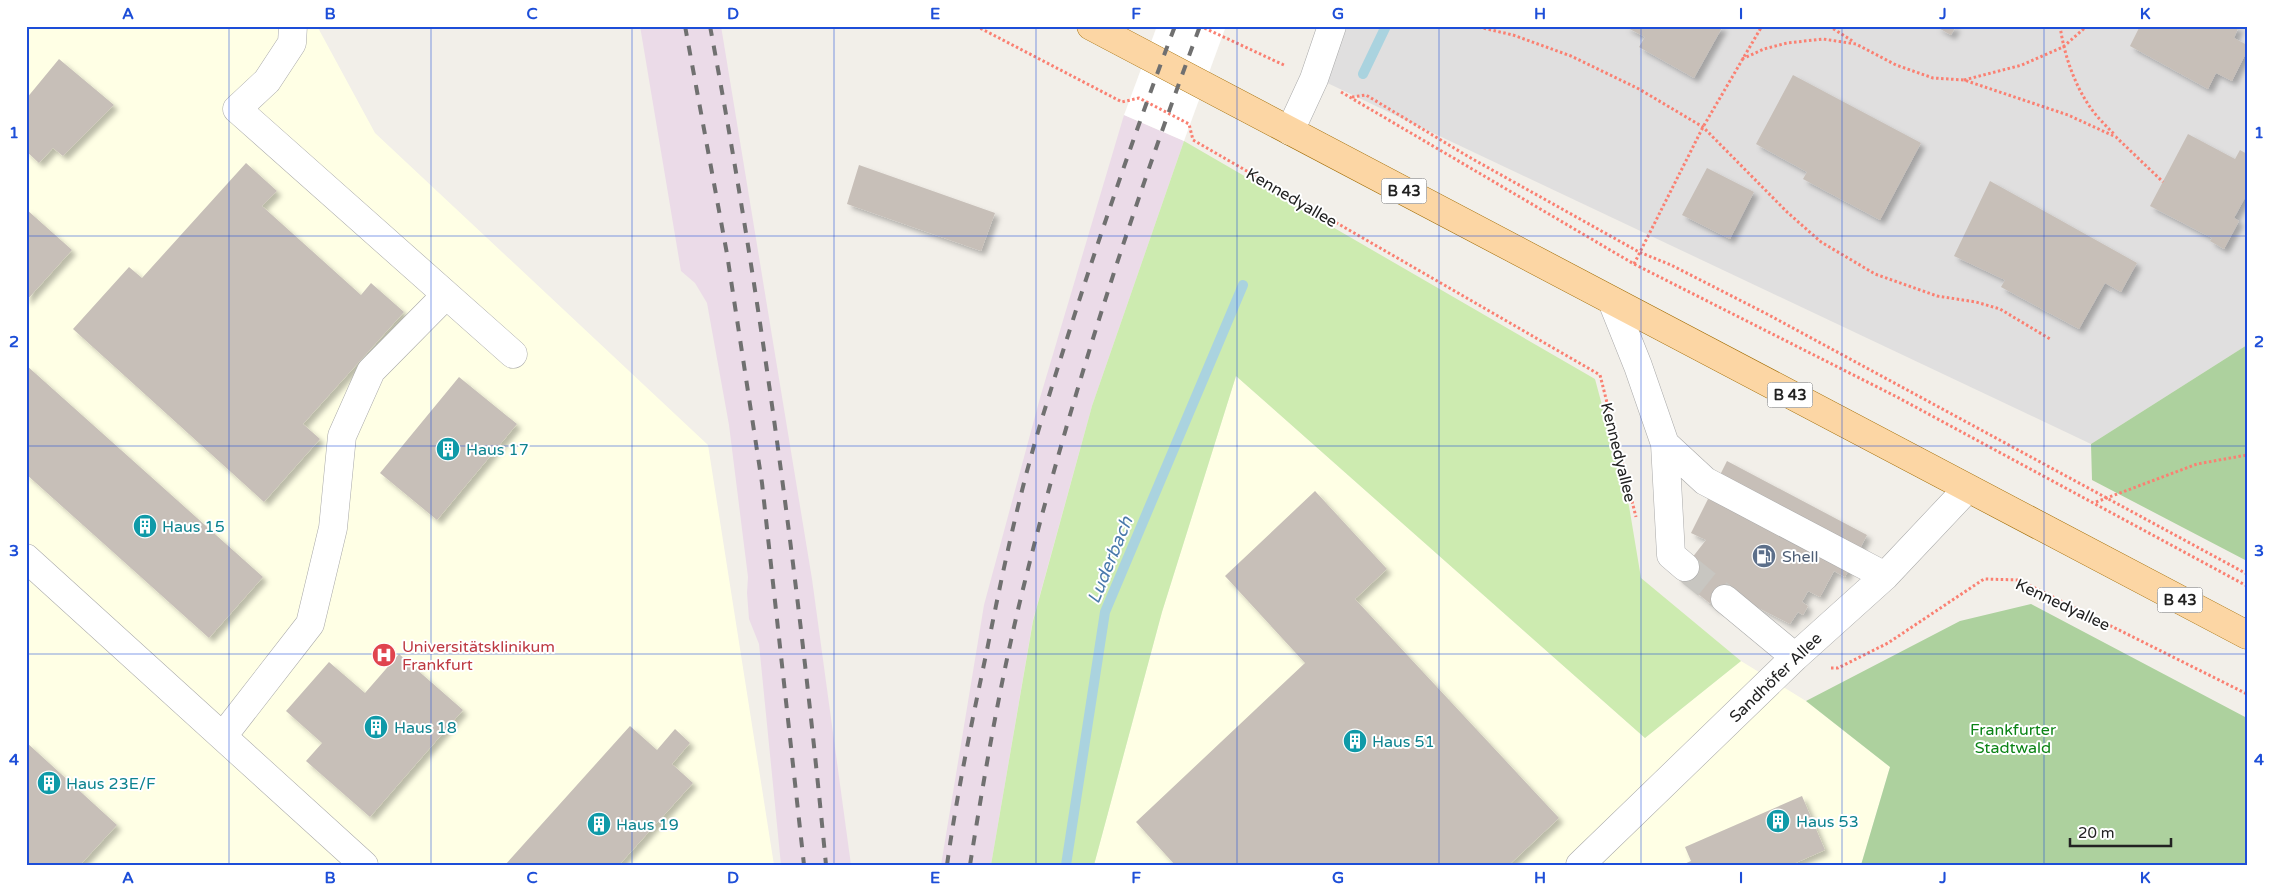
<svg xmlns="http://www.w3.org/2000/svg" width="2273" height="891" font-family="'Varela Round',sans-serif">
<defs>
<filter id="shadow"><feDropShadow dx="4.5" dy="4.5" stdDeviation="2.5" flood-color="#0004"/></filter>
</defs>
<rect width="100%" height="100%" fill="#f2efe9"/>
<path fill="#e0dfdf" d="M 1335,26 L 2247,26 L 2247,345 L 2091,444 L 1321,80 Z"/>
<path fill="#ebdbe8" d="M 640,26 L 721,26 L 812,579 L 851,865 L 781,865 L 759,644 L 749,619 L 747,593 L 748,577 L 729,425 L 707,303 L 695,283 L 681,271 Z
M 1124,115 L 1184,141 L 1092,406 L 1033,620 L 991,865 L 941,865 L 984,605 L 1040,398 Z"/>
<path fill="#ffffe5" d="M 26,26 L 317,26 L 375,133 L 708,445 L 774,865 L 26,865 Z
M 1236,376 L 1645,738 L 1741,661 L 1806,701 L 1890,767 L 1861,865 L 1094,865 L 1162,612 Z"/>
<path fill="#cdebb0" d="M 1184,141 L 1595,379 L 1629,506 L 1641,578 L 1741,661 L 1645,738 L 1236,376 L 1162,612 L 1094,865 L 991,865 L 1033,621 L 1092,406 Z"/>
<path fill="#add19e" d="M 2247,345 L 2247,561 L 2092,480 L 2091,444 Z
M 2031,604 L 2247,718 L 2247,865 L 1861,865 L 1890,767 L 1806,701 L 1960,621 Z"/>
<path fill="#fff" d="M 1157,26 L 1226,26 L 1184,141 L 1124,115 Z"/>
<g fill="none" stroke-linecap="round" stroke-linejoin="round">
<path stroke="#aad3df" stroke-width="10" d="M 1363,74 L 1386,26
M 1066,865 L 1105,612 L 1243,285"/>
</g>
<path fill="#c7bfb8" filter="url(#shadow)" d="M 1624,26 L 1723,26 L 1694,78 L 1639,47 L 1645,37 Z
M 1935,26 L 1956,26 L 1951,35 Z
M 2140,26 L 2239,26 L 2234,38 L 2247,45 L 2247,51 L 2232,81 L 2216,73 L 2208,89 L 2130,46 Z
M 59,59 L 114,105 L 63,156 L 53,148 L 39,163 L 26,151 L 26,99 Z
M 1793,75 L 1921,143 L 1880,220 L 1803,179 L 1807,172 L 1756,144 Z
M 2188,134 L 2235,159 L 2240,150 L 2247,154 L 2247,194 L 2234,218 L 2239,221 L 2224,249 L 2210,241 L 2212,238 L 2150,206 Z
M 246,163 L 277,191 L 262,206 L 361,295 L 371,283 L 404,312 L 303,424 L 320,439 L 264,502 L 73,329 L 129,267 L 142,278 Z
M 859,165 L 995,213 L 981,251 L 847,204 Z
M 1707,168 L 1754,192 L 1730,239 L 1682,215 Z
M 1990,181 L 2137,263 L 2121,292 L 2105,283 L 2079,329 L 2001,287 L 2005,280 L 1954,256 Z
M 26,209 L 72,250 L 26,301 Z
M 26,365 L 263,577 L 209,638 L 26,474 Z
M 459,377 L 517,424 L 437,520 L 380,473 Z
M 1727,461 L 1867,535 L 1845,577 L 1834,571 L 1820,597 L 1808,591 L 1802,602 L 1808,606 L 1803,615 L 1798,612 L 1790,624 L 1741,599 L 1717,609 L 1677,577 L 1706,540 L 1691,533 Z
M 1315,491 L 1387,569 L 1355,599 L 1559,818 L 1509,865 L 1175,865 L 1136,822 L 1305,663 L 1225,576 Z
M 399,654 L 463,710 L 370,817 L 306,761 L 322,743 L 286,711 L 329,662 L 365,693 Z
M 630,726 L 657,750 L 675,729 L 690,743 L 672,764 L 693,783 L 619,865 L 505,865 Z
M 26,742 L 117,825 L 80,865 L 26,865 Z
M 1802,796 L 1825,850 L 1791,865 L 1682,865 L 1691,861 L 1685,847 Z"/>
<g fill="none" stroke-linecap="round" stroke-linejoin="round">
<path stroke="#c8c6c1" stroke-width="28" stroke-dasharray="28 14" stroke-linecap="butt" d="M 1685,567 L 1725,599"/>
<g stroke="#a9a9a9" stroke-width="29">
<path id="minor" d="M 293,26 L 292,43 L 267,81 L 237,109 L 513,354
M 1290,131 L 1314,79 L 1332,26
M 1612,301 L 1638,366 L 1665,444 L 1671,555 L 1685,567
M 1665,444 L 1705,481 L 1885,576
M 26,558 L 364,865
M 1725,599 L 1795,657
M 223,736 L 310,624 L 333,528 L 342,436 L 371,371 L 446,295
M 1580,865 L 1795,657 L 1885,576 L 1967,489"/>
</g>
<g stroke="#a06b00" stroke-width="29">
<path id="major" d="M 1091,26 L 2247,635"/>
</g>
<path stroke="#fa8072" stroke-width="3" stroke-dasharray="2.5 2.5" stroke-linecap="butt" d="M 976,26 L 1122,102 L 1139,98 L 1189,124 L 1193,140 L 1600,375 L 1636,517
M 1200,26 L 1286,66
M 1474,26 L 1513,35 L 1571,56 L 1639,89 L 1703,127 L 1787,212 L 1821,242 L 1875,274 L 1937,296 L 1976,302 L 2000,309 L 2050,339
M 1829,26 L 1854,42
M 2060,26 C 2064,54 2074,84 2090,107 C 2097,117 2106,126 2114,134
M 1742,59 L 1764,49 L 1787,43 L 1823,39 L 1856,44 L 1896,65 L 1933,78 L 1964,80 L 2068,115 L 2116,137 L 2163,182
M 1964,80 L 2022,65 L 2063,47 L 2087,26
M 1341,92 L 1634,264 L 1897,397 L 2247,586
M 1352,97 L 1366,95 L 1469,157 L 1639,252 L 1671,265 L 1767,314 L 2247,574
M 1634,264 L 1703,127 L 1762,26
M 2096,502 L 2197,464 L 2247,455
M 1831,668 L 1838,668 L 1888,643 L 1984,579 L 2019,580 L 2247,694"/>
<use href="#minor" stroke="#fff" stroke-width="28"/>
<use href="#major" stroke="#fcd6a4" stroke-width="28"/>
<path stroke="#707070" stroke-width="4" stroke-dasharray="10 10" stroke-linecap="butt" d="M 685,26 L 727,254 L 762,483 L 804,865
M 710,26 C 762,304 799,583 826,865
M 947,865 C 957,793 972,721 987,650 C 1003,570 1020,489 1044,412 C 1084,282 1127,153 1175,26
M 970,865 C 985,771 1001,677 1024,585 C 1071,395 1132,210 1200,26"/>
</g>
<path fill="none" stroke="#1d4ed8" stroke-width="1" stroke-opacity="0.55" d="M 229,26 L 229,865M 431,26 L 431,865M 632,26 L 632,865M 834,26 L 834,865M 1036,26 L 1036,865M 1237,26 L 1237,865M 1439,26 L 1439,865M 1641,26 L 1641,865M 1842,26 L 1842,865M 2044,26 L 2044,865M 26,236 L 2247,236M 26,446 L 2247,446M 26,654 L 2247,654"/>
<defs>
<g id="building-disc" transform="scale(1.25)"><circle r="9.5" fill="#0f9aa8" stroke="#fff"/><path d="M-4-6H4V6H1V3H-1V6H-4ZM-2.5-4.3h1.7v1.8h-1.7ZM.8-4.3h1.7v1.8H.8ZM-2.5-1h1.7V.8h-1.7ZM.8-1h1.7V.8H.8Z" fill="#fff"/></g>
<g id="fuel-disc" transform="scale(1.25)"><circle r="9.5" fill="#5c6f8a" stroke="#fff"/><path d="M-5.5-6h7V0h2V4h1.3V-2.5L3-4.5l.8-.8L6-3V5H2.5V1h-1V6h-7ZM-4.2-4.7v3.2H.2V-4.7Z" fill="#fff"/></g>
<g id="hospital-disc" transform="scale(1.25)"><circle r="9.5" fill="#e0444e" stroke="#fff"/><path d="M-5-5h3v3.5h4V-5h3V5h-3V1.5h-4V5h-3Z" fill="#fff"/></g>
</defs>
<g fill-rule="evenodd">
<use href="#building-disc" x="448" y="449"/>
<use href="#building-disc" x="145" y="526"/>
<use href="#fuel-disc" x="1764" y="556"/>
<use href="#hospital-disc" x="384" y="655"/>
<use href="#building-disc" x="376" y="727"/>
<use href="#building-disc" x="1355" y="741"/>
<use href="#building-disc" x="49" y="783"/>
<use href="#building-disc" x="1778" y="821"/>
<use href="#building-disc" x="599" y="824"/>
</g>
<g text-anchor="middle" stroke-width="4" stroke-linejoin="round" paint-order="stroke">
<g fill="#fff" stroke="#646464" stroke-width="1">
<rect x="1381.5" y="178.5" width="45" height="25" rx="4"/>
<rect x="1767.5" y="382.5" width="45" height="25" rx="4"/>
<rect x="2157.5" y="587.5" width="45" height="25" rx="4"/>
</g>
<g font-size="15" font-weight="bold" fill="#222">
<text x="1404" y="196">B 43</text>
<text x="1790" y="400">B 43</text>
<text x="2180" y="605">B 43</text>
</g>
<g font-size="16" fill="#222" stroke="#fff">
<text transform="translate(1292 197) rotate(30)" y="6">Kennedyallee</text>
<text transform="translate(1619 452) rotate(76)" y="6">Kennedyallee</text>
<text transform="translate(2063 604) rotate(25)" y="6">Kennedyallee</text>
<text transform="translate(1775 677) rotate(-44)" y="6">Sandhöfer Allee</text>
</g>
<g font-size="16" fill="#0d838f" stroke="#fff" text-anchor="start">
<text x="466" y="455">Haus 17</text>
<text x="162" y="532">Haus 15</text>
<text x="394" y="733">Haus 18</text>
<text x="1372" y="747">Haus 51</text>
<text x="66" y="789">Haus 23E/F</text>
<text x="1796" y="827">Haus 53</text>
<text x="616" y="830">Haus 19</text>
</g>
<g font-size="16" fill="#4e5e75" stroke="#fff" text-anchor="start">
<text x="1782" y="562">Shell</text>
</g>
<g font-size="16" fill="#be3a42" stroke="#fff" text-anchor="start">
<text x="402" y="652">Universitätsklinikum<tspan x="402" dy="18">Frankfurt</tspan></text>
</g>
<g font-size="16" fill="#0c8416" stroke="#fff">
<text x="2013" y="735">Frankfurter<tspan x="2013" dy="18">Stadtwald</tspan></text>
</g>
<g font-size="18" font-style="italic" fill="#4a7aab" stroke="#fff">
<text transform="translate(1110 560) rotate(-68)" y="6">Luderbach</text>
</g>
</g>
<rect width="2273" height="891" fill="none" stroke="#ffffff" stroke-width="55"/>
<path d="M2070 838v8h101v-8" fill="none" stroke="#222222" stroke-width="2.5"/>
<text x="2078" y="838" font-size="15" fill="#222222" stroke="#ffffff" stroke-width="4" paint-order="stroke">20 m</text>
<rect x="28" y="28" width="2218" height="836" fill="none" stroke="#1d4ed8" stroke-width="2"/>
<g font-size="16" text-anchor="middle" font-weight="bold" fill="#1d4ed8">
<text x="128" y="19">A</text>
<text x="330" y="19">B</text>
<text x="532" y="19">C</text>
<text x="733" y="19">D</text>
<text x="935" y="19">E</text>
<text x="1136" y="19">F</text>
<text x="1338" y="19">G</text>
<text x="1540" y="19">H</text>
<text x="1741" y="19">I</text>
<text x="1943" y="19">J</text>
<text x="2145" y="19">K</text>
<text x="14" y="138">1</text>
<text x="2259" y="138">1</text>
<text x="14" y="347">2</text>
<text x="2259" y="347">2</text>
<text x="14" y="556">3</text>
<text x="2259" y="556">3</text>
<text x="14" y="765">4</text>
<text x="2259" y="765">4</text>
<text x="128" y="883">A</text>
<text x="330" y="883">B</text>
<text x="532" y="883">C</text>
<text x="733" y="883">D</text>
<text x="935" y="883">E</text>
<text x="1136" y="883">F</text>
<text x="1338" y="883">G</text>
<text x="1540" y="883">H</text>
<text x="1741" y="883">I</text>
<text x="1943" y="883">J</text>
<text x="2145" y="883">K</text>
</g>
</svg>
